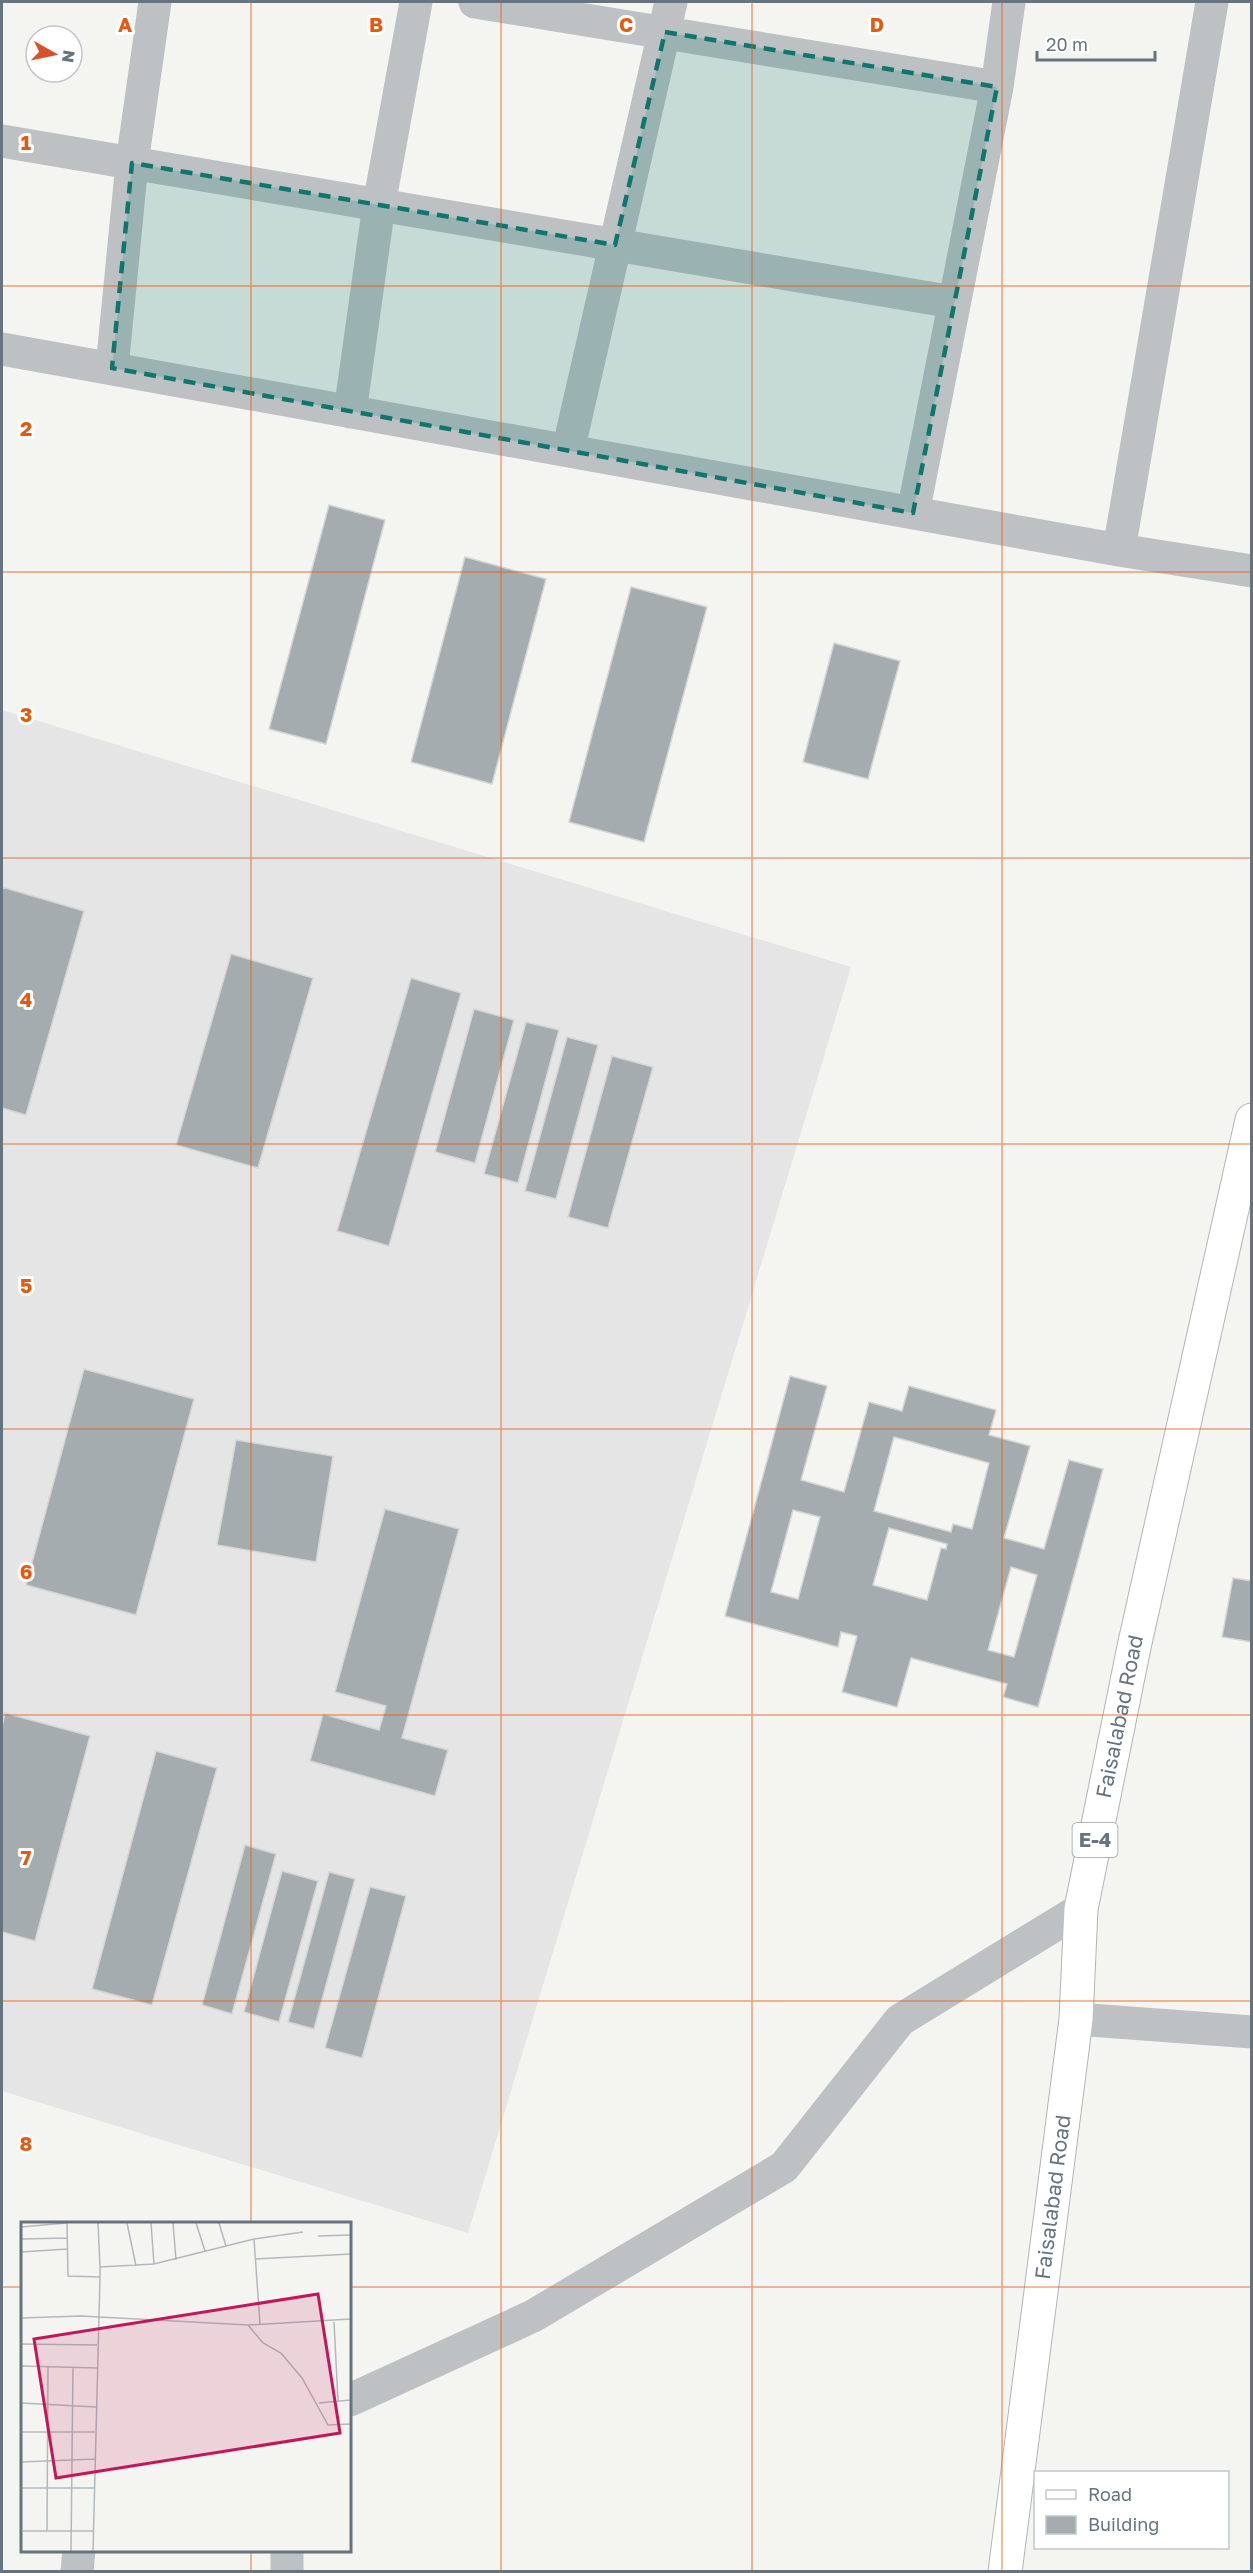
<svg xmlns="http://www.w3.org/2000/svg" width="1253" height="2573" font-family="'Golos Text',sans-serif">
<rect width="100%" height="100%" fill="#f4f4f0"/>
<path fill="#e4e5e4" d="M 2,710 L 851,967 L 468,2233 L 2,2091 Z"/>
<path fill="#a4acb0" stroke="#d5d5d3" stroke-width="1.5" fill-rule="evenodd" d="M 329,505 L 385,520 L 326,744 L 269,729 Z
M 465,557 L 546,579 L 492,784 L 411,762 Z
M 631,587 L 707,607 L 644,842 L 569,822 Z
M 834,643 L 900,661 L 868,779 L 803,762 Z
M 2,887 L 84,911 L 26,1115 L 2,1108 Z
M 231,954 L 313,978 L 258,1168 L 176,1145 Z
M 411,978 L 461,993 L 389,1246 L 337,1231 Z
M 474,1009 L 514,1020 L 475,1163 L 435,1152 Z
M 526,1022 L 559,1030 L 518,1183 L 484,1174 Z
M 567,1037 L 598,1045 L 556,1199 L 525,1191 Z
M 612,1056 L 653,1067 L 608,1228 L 568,1217 Z
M 84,1369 L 194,1399 L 136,1615 L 26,1585 Z
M 790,1376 L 827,1386 L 801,1480 L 844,1492 L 869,1402 L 902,1411 L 909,1386 L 996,1410 L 989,1435 L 1030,1446 L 1004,1538 L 1044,1549 L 1069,1460 L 1103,1469 L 1038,1707 L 1003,1697 L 1007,1684 L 911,1658 L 897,1707 L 842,1692 L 857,1636 L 841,1632 L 838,1647 L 725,1616 ZM 894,1437 L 989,1463 L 972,1529 L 953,1524 L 951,1532 L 874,1511 ZM 793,1510 L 820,1517 L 798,1599 L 771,1592 ZM 889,1528 L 947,1544 L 946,1549 L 941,1548 L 927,1600 L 873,1585 ZM 1011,1567 L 1037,1575 L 1014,1657 L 988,1650 Z
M 236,1440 L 333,1456 L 316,1562 L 217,1545 Z
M 385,1509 L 459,1529 L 402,1738 L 448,1750 L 435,1796 L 310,1761 L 323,1714 L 379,1730 L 386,1706 L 335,1692 Z
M 1233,1578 L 1252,1581 L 1252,1642 L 1222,1637 Z
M 5,1713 L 90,1736 L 35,1941 L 2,1932 L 2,1727 Z
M 156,1751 L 217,1768 L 152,2005 L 92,1989 Z
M 245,1845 L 276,1854 L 232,2014 L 202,2005 Z
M 282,1871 L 318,1881 L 279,2022 L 244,2012 Z
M 329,1872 L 355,1879 L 314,2029 L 288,2022 Z
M 370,1887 L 406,1896 L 362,2058 L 325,2048 Z"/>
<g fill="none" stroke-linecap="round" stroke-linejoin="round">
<g stroke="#b1b5b8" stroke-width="35">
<g id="major">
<path id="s1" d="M 1005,2572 L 1076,2019 L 1081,1909 L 1134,1647 L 1252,1120"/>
</g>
</g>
<path stroke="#bdc1c4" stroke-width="33" d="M 475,2 L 997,87
M 2,141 L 953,302
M 2,349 L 1119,550 L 1252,571
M 112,368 L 132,163 L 155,2
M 350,412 L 379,205 L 416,2
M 568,451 L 671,2
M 913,513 L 997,87 L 1009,2
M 1119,550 L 1212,2
M 1076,2019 L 1252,2032
M 350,2400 L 533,2316 L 784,2167 L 900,2020 L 1081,1909
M 77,2572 L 79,2550
M 287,2572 L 287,2550"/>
<use href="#major" stroke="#fff" stroke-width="33"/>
</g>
<path fill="#0f766e" fill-opacity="0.2" stroke="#0f766e" stroke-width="4.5" stroke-dasharray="12 8" stroke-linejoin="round" d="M 665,32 L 997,87 L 913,513 L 112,368 L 132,163 L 615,245 Z"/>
<path fill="none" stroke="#e8590c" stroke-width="1.5" stroke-opacity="0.55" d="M 251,2 L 251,2224M 501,2 L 501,2572M 752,2 L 752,2572M 1002,2 L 1002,2572M 2,286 L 1252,286M 2,572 L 1252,572M 2,858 L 1252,858M 2,1144 L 1252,1144M 2,1429 L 1252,1429M 2,1715 L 1252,1715M 2,2001 L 1252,2001M 2,2287 L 22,2287M 350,2287 L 1252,2287M 251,2550 L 251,2572"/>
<g text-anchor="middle" stroke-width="6" stroke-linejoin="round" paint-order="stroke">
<rect fill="#fff" stroke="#939ea5" stroke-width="1.5" x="1072.5" y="1823" width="45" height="34" rx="4.5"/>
<g font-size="20" font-weight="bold" fill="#65747f">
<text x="1095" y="1847">E-4</text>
</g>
<g font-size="21" fill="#65747f" stroke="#fff">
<text dy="7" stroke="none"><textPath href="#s1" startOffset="864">Faisalabad Road</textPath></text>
<text dy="7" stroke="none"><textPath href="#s1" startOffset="378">Faisalabad Road</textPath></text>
</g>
</g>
<g transform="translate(21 2222)">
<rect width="330" height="330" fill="#f4f4f0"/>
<path fill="none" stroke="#b2b9bc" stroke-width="1.5" d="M 46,1 L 47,54 L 79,55 L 79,45M 77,1 L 79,45 L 133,42 L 233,17 L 282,10M 106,1 L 115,44M 130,1 L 133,42M 152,1 L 155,38M 175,1 L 184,29M 198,1 L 205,24M 0,5 L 45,1M 297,14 L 330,13M 0,17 L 46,16M 233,17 L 239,102M 0,30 L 46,27M 234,37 L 330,32M 0,96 L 60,94 L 227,103 L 330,97M 313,100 L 317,179M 227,103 L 242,121 L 260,131 L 281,156 L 307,203 L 330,202M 0,122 L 76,123M 0,144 L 76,146M 0,181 L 75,185M 298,181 L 330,178M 0,210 L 74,210M 0,240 L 74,237M 0,266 L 73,266M 2,309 L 72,309M 26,309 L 27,144M 50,329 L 52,145M 72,329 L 79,55"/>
<path fill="#c2185b" fill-opacity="0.15" stroke="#c2185b" stroke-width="3" d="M 297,72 L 319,211 L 35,256 L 13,117 Z"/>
<rect width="330" height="330" fill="none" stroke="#65747f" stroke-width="3"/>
</g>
<g font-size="20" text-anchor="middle" font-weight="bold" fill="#e8590c" stroke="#fff" stroke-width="6" stroke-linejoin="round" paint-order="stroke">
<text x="125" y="32">A</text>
<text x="376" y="32">B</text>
<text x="626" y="32">C</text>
<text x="877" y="32">D</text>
<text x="26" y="150">1</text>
<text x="26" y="436">2</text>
<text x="26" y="722">3</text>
<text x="26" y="1007">4</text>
<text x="26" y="1293">5</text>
<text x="26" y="1579">6</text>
<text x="26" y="1865">7</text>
<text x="26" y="2151">8</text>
</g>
<rect width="1253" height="2573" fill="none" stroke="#65747f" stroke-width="6"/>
<rect x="1034" y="2471" width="195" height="78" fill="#ffffff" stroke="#c1c7cc" stroke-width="1.5"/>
<rect x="1046" y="2490" width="30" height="9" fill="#ffffff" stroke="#c1c7cc" stroke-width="1.5"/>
<text x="1088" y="2501" font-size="18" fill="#65747f">Road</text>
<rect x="1046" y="2516" width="30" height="18" fill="#a4acb0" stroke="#c1c7cc" stroke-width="1.5"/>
<text x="1088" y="2531" font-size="18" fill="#65747f">Building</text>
<g transform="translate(54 54) rotate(99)"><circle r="28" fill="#ffffff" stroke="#c1c7cc" stroke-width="1.5"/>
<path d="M0-4.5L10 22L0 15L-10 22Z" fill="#d6522e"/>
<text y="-9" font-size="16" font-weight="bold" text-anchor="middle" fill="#65747f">N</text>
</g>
<path d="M1037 51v9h118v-9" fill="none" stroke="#65747f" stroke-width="3"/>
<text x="1046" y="51" font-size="18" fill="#65747f" stroke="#ffffff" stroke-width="4.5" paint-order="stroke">20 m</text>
</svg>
